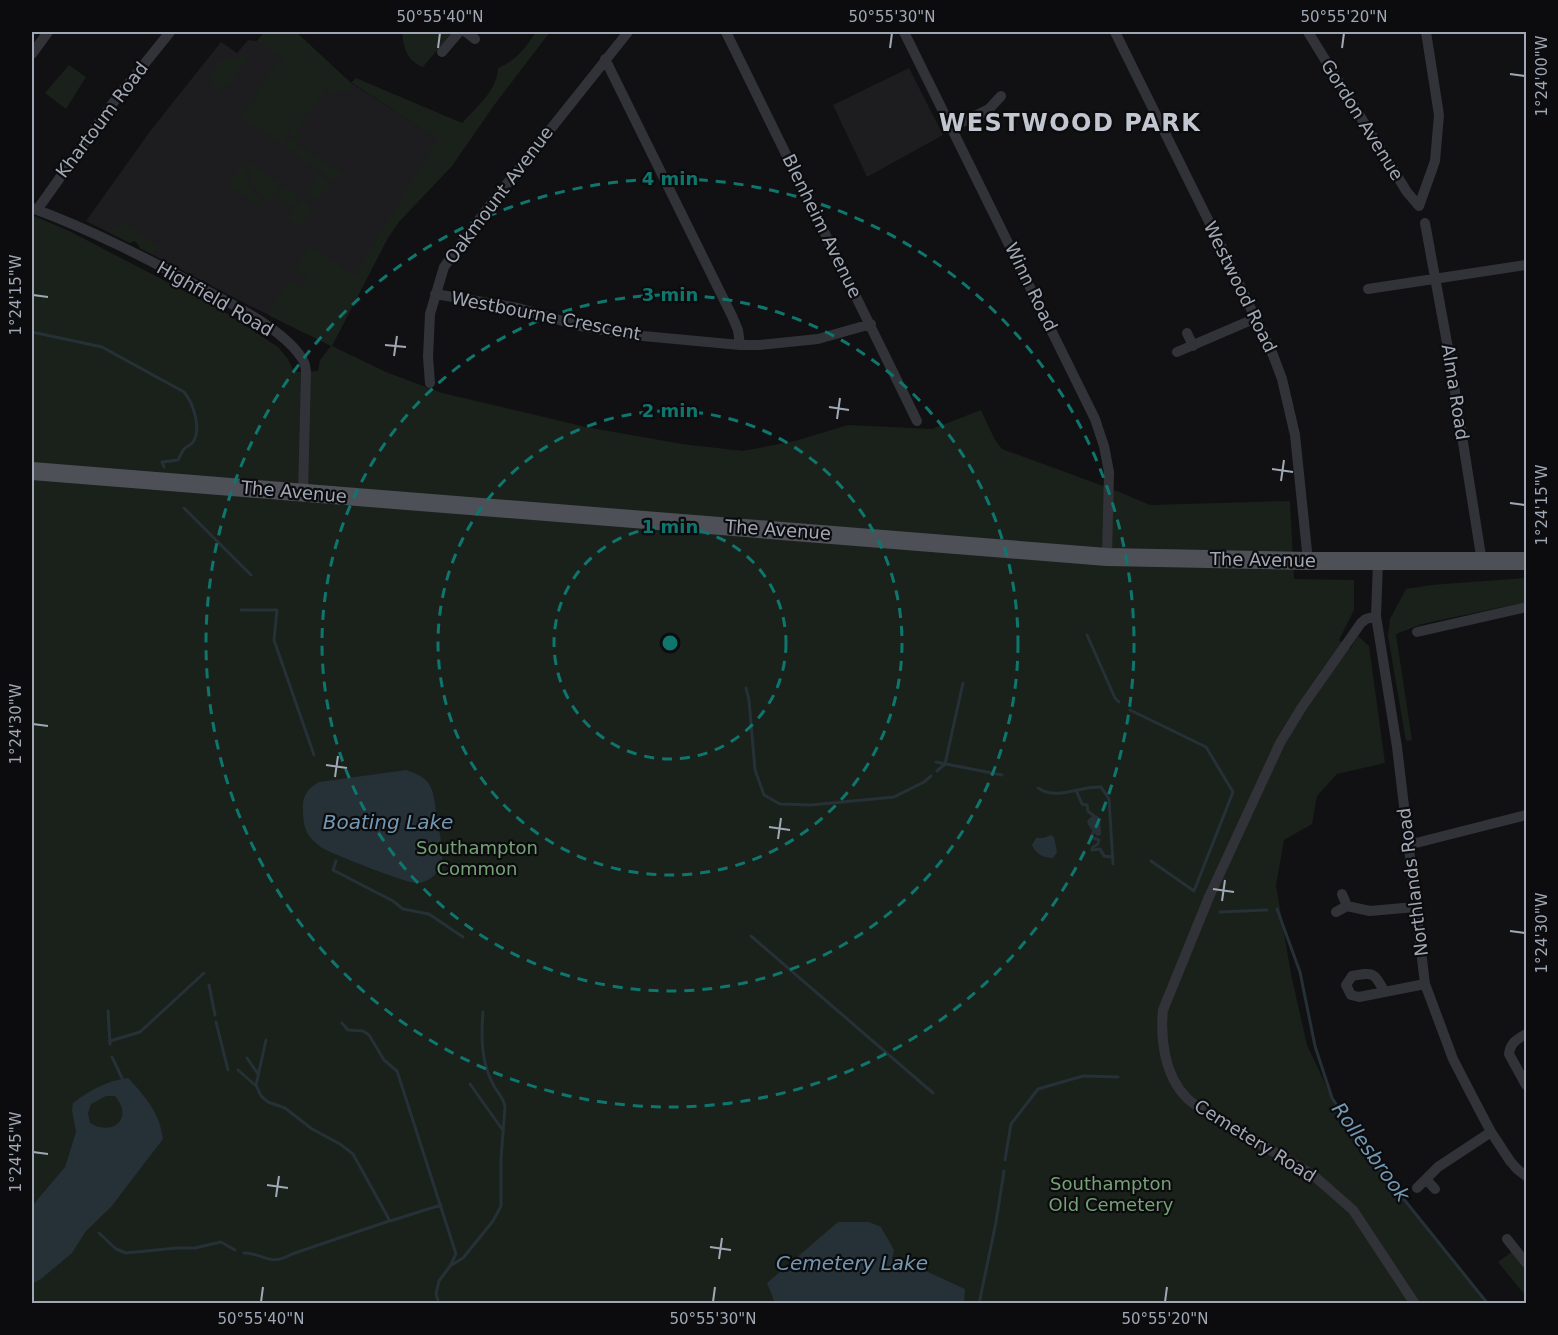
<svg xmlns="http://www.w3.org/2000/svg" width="1558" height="1335" font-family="'DejaVu Sans',sans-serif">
<rect width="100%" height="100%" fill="#111113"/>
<path fill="#1d1d20" d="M 264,32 L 296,32 L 351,83 L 439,139 L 317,338 L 246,304 L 140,248 L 138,244 L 134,241 L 130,243 L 86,221 L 151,130 L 221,42 L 237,53 L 248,40 L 257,41 Z
M 909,68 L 943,135 L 867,177 L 833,105 Z"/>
<path fill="#19211a" d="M 264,32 L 296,32 L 351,83 L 356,78 L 462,123 C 476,108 498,89 498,68 C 517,60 525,48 536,32 L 550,32 L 495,104 L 452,166 L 399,222 L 388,238 L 332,346 L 386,372 L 442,393 L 586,427 L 682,444 L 743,451 L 795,441 L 848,425 L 932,429 L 981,410 L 995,440 L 1002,449 L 1117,491 L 1150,505 L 1290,501 L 1294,579 L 1354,580 L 1354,610 L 1339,640 L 1350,649 L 1358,636 L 1369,646 L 1385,763 L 1337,774 L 1317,796 L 1312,824 L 1284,840 L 1276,885 L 1291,974 L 1307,1045 L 1332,1098 L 1374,1162 L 1488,1303 L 32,1304 L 32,215 L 69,231 L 225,312 L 278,347 L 288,359 L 294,372 L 318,371 L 320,360 L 331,346 L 268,315 L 289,280 L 301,287 L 307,278 L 295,270 L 309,245 L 354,276 L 438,139 L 352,83 L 348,94 L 339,89 L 336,95 L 326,89 L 296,131 L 302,137 L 299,141 L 291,136 L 293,132 L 290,130 L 284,139 L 287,142 L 290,138 L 298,143 L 291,152 C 287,149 284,146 280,143 C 268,133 251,127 241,115 L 251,101 L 256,105 L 257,103 L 252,99 L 279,59 L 284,63 L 286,61 L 257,41 Z
M 402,32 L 452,32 L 423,67 C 406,60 404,49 402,32 Z
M 245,56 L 247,58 L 228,87 L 225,85 L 220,92 L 212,85 L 211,74 L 220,60 Z
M 69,65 L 86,77 L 66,109 L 45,93 Z
M 300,146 L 342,173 L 339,179 L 331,180 L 321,170 L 310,165 L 295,154 Z
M 247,161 L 282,185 L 266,205 L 263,198 L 252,183 Z
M 243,162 L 249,185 L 260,203 L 259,207 L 228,185 Z
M 319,173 L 331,184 L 322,196 L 316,200 L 307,194 Z
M 284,186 L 299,197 L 291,208 L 276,197 Z
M 302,199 L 312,206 L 310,213 L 300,228 L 287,218 Z
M 125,223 L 158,246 L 154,255 L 140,248 L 138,244 L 134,241 L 130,243 L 110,233 L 117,226 Z
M 1526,578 L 1526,602 L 1422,624 L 1396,634 L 1412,740 L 1406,741 L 1388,636 L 1390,619 L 1406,589 L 1431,585 Z
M 1513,1251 L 1526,1269 L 1526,1292 L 1524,1294 L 1498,1262 Z"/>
<path fill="#263037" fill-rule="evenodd" d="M 406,770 C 435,779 433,791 437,819 C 439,833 446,855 440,868 C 436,876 427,882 418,883 C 407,884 336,855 324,849 C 319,846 313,841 310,837 C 304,829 303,820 303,811 C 302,796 307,789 319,782 Z
M 1092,816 L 1096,815 L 1100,818 L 1101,835 L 1097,836 L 1088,825 L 1087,821 Z
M 1051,835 L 1054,837 L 1057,852 L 1053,858 C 1043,858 1036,854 1032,845 L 1036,838 L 1043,838 Z
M 128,1078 C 145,1096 160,1113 163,1139 L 111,1207 L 86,1231 L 72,1253 L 41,1279 L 32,1284 L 32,1206 L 65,1167 L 76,1132 L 72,1110 L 73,1103 C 89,1091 108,1080 128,1078 ZM 106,1096 L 115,1096 C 134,1118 113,1137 90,1123 L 88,1113 L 91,1104 Z
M 838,1222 L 869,1222 L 881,1227 L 894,1250 L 892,1258 L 901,1269 L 908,1271 L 917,1267 L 965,1289 L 964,1303 L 775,1303 L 767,1283 Z"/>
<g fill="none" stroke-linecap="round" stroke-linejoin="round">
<path stroke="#263037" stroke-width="3" d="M 32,332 L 102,347 L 184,392 C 193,403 202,428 193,442 C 191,445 188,446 185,448 C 182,451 180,456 178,460 L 162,462 L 164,467
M 184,508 L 251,575
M 241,610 L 277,610 L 274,640 L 314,755
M 1087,635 L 1115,698 L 1119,702
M 746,688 L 749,700 L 755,770 L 764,795 L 780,804 L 811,805 L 894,797 L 924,782 L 931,776
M 1130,710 L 1206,747 L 1233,792 L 1194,891 L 1151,861
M 936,762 L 1002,775
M 937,771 L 945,764 L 963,683
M 1038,788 C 1057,801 1079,786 1101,787 L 1109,799 L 1113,864
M 1076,790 L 1082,804 L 1087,805 L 1088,811 L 1094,816
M 1094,831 L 1091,837 L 1099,840 L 1098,844 L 1093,847 L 1092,850 L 1100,849 L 1104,856 L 1112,857
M 336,861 L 333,870 L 393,901 L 403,909 L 429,914 L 463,937
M 1277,909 L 1300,972 L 1315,1046 L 1332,1098 L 1374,1162 L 1488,1304
M 1220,912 L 1267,910
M 751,936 L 933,1093
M 209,985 L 215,1015
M 108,1011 L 110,1044
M 216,1022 L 228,1070
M 342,1023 L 348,1030 L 363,1031 L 369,1035 L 384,1060 L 397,1071 L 456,1254 L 450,1266
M 266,1040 L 256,1085 L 261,1096 L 268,1102 L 285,1108 L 312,1129 L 340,1144 L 353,1154 L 390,1221 L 441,1205
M 110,1041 L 140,1032 L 204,973
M 112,1057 L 122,1078
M 247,1058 L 258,1074
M 238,1070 L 255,1085
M 470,1084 L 502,1129
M 1005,1160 L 1011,1124 L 1038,1089 L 1083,1076 L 1118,1077
M 99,1233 L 116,1249 L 126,1253 L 176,1248 L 195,1248 L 221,1242 L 235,1250
M 244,1253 C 267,1254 269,1267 292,1254 L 389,1221
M 439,1304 L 436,1294 L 439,1281 L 450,1266 L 463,1258 L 493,1221 L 501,1206 L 501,1159 L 505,1107 C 504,1097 496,1092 492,1082 C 481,1061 481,1036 483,1012
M 979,1304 L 996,1222 L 1004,1171"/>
<path stroke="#313338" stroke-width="10" d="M 466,32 L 475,39
M 726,32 L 917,421
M 904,32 L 1095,419 L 1104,446 L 1109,472 L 1107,557
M 1115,32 L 1223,250 L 1273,355 L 1282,379 L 1295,435 L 1308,561
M 1308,32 L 1407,192 L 1419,206 L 1435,161 L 1439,115 L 1426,32
M 442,52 L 459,32
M 32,54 L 48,32
M 605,59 L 732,316 L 738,330 L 740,345
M 952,127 L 989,109 L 1001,96
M 32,208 C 92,230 150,260 207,291 C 236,306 283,330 301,357 C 305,362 306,368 306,374 L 303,493
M 37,210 L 113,103 L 170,32
M 1425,223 L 1448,348 L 1482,562
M 1368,289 L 1526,265
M 435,294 L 518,308 L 580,326 L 632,335 L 740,345 L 760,345 L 818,339 L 871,324
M 1187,333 L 1193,346
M 1177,352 L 1256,318
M 430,383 L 428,357 L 430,314 L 444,267 L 490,205 L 628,32
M 1378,561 L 1376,616 L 1397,747 L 1425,984 L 1453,1059 L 1471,1094 L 1491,1132 L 1510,1161 L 1517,1169 L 1526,1176
M 1376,616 L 1366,619 L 1361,623 L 1302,707 L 1280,743 L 1209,897 L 1163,1010 C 1160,1039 1165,1076 1186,1097 C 1190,1102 1196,1105 1201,1109 L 1313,1175 L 1353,1210 L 1415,1304
M 1417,632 L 1526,607
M 1408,845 L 1526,815
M 1342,894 L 1347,906
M 1336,912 L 1347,906 L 1370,911 L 1415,907
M 1384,991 C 1374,972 1373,972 1352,976 L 1346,985 L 1351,995 L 1359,997 L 1425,984
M 1526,1034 C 1517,1039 1510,1043 1509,1054 L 1526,1085
M 1426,1179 L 1435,1189
M 1417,1188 L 1438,1167 L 1491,1132
M 1507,1239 L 1526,1263"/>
<path stroke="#4d5057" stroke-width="18" d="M 32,471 L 1107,557 L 1308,561 L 1526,561"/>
</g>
<path fill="none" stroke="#a1a8b5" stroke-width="2" d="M 438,48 L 440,33M 890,48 L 892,33M 1342,48 L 1344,33M 1510,74 L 1525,76M 33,295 L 48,297M 385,345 L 406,347M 394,356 L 397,336M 829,407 L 849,410M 837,419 L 840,398M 1272,469 L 1293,472M 1281,481 L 1284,460M 1510,503 L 1525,505M 33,724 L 48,726M 326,765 L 347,768M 335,777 L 338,756M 769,827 L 790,830M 778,839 L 781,818M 1213,889 L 1234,892M 1222,901 L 1225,880M 1510,931 L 1525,933M 33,1152 L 48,1154M 267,1185 L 288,1188M 276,1197 L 279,1176M 710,1247 L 731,1250M 719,1259 L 722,1238M 261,1302 L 263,1287M 713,1302 L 715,1287M 1165,1302 L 1167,1287"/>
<g fill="none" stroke="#0f766e" stroke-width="3" stroke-dasharray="10 8">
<circle cx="670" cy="643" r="116"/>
<circle cx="670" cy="643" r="232"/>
<circle cx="670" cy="643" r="348"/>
<circle cx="670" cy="643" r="464"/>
</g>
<g text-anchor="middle" stroke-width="4.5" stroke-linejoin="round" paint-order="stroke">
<g font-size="18" fill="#a1a8b5" stroke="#0c0c0e">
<text transform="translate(102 120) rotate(-53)" y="6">Khartoum Road</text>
<text transform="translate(1362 120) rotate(58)" y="6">Gordon Avenue</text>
<text transform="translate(499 195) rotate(-53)" y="6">Oakmount Avenue</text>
<text transform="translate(822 226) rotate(64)" y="6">Blenheim Avenue</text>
<text transform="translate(1031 287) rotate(64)" y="6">Winn Road</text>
<text transform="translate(1240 287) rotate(64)" y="6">Westwood Road</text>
<text transform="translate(215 299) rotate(30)" y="6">Highfield Road</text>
<text transform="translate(546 316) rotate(11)" y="6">Westbourne Crescent</text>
<text transform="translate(1455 392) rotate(81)" y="6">Alma Road</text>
<text transform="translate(294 492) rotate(5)" y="6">The Avenue</text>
<text transform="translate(778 530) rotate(4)" y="6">The Avenue</text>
<text transform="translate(1263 560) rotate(1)" y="6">The Avenue</text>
<text transform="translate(1413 882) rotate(-97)" y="6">Northlands Road</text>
<text transform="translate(1255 1141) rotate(32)" y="6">Cemetery Road</text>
</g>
<g font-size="18" fill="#75a276" stroke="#0c0c0e">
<text x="477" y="854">Southampton<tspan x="477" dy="21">Common</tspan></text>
<text x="1111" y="1190">Southampton<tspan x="1111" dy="21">Old Cemetery</tspan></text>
</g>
<g font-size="20" font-style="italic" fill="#7398b4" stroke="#0c0c0e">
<text x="388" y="829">Boating Lake</text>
<text transform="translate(1371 1152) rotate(54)" y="7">Rollesbrook</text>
<text x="852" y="1270">Cemetery Lake</text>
</g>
<g font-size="24" font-weight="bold" letter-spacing="1.5" fill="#c2c6d0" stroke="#0c0c0e">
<text x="1070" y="131">WESTWOOD PARK</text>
</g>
</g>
<circle cx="670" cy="643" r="9" fill="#0f766e" stroke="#0c0c0e" stroke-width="3"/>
<g font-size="18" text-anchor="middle" font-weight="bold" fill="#0f766e" stroke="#0c0c0e" stroke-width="4.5" stroke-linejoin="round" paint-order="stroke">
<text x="670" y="185">4 min</text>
<text x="670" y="301">3 min</text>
<text x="670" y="417">2 min</text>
<text x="670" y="533">1 min</text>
</g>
<rect width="1558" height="1335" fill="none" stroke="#0c0c0e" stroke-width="66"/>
<rect x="33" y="33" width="1492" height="1269" fill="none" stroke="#a1a8b5" stroke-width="2"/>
<g font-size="15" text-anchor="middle" fill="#a1a8b5">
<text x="440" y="22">50°55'40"N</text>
<text x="892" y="22">50°55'30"N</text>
<text x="1344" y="22">50°55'20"N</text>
<text transform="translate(1542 76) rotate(-90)" y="5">1°24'00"W</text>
<text transform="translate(16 295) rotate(-90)" y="5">1°24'15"W</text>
<text transform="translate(1542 505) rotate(-90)" y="5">1°24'15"W</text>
<text transform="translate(16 724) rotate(-90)" y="5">1°24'30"W</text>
<text transform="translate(1542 933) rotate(-90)" y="5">1°24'30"W</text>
<text transform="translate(16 1152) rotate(-90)" y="5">1°24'45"W</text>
<text x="261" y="1324">50°55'40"N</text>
<text x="713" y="1324">50°55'30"N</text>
<text x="1165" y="1324">50°55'20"N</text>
</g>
</svg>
